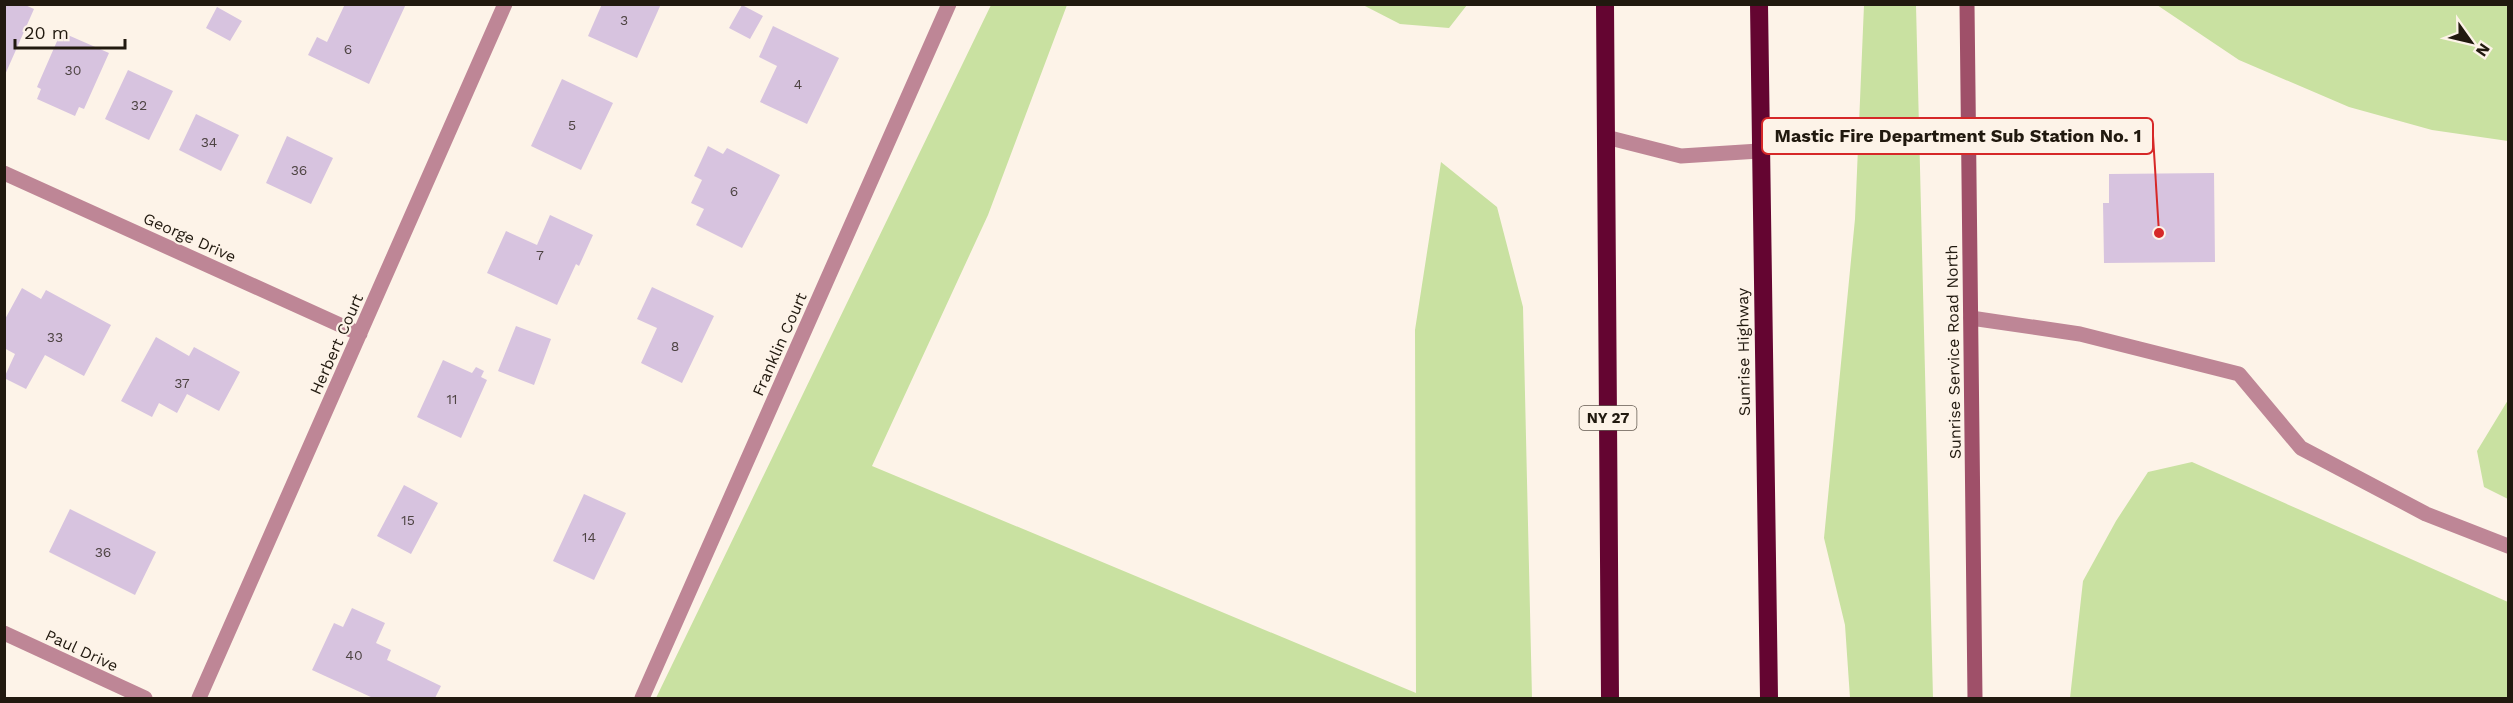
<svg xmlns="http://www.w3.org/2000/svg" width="2513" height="703" font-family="'Work Sans',sans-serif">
<rect width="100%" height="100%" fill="#fdf3e8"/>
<path fill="#c9e1a1" d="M 991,5 L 1067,5 L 988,215 L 872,466 L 1416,693 L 1415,330 L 1441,162 L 1497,207 L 1523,307 L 1532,698 L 656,698 Z
M 1363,5 L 1467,4 L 1467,5 L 1449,28 L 1400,24 Z
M 1864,5 L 1916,5 L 1933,698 L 1850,698 L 1845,625 L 1824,538 L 1855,219 Z
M 2157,5 L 2508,5 L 2508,141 L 2432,130 L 2349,107 L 2239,60 Z
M 2508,400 L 2508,499 L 2484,487 L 2477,451 Z
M 2192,462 L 2508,602 L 2508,698 L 2070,698 L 2083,581 L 2116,521 L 2148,472 Z"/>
<path fill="#d7c3df" d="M 4,4 L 23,4 L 34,9 L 4,77 Z
M 345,4 L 406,4 L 369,84 L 308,55 L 317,37 L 327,42 Z
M 602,4 L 661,4 L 637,58 L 588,36 Z
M 742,5 L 763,16 L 750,39 L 729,28 Z
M 217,7 L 242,21 L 230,41 L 206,28 Z
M 773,26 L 839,58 L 807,124 L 760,102 L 777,66 L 759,57 Z
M 61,32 L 109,53 L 84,109 L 79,107 L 75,116 L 37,99 L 41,89 L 37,87 Z
M 128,70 L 173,91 L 149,140 L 105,119 Z
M 562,79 L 613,103 L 581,170 L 531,146 Z
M 196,114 L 239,135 L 221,171 L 179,150 Z
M 287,136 L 333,158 L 311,204 L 266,183 Z
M 708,146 L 723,154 L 727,148 L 780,175 L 742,248 L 696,225 L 704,209 L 691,203 L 702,180 L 694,176 Z
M 2214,173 L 2215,262 L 2104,263 L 2103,203 L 2109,203 L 2109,174 Z
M 550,215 L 593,235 L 579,266 L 576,264 L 557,305 L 487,273 L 506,231 L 537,245 Z
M 652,287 L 714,316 L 682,383 L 641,363 L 657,328 L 637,319 Z
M 22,288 L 41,299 L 46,290 L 111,325 L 84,376 L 45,355 L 26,389 L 4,378 L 15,354 L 4,348 L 4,321 Z
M 516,326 L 551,339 L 534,385 L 498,371 Z
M 156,337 L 189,356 L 194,347 L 240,372 L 219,411 L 187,394 L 177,413 L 159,403 L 152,417 L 121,401 Z
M 443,360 L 472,373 L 476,367 L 484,371 L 481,377 L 487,380 L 461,438 L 417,417 Z
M 404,485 L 438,503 L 411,554 L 377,536 Z
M 584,494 L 626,513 L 594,580 L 553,561 Z
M 70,509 L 156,552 L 135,595 L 49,552 Z
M 352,608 L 385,623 L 376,643 L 391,650 L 387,660 L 441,686 L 435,698 L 373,698 L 312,670 L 334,623 L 343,627 Z"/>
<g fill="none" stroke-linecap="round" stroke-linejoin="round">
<path stroke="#be8696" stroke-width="15" d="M 1606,137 L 1681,156 L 1759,151
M 1971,318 L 2080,334 L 2239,374 L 2301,448 L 2426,514 L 2508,546"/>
<path stroke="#be8696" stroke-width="15" d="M 4,173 L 360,334
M 4,633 L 145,698
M 199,698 L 505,4
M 642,698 L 949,4"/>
<path stroke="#9f5069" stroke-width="15" d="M 1967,4 L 1975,698"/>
<path stroke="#640531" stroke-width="18" d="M 1605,4 L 1610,698
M 1759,4 L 1769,698"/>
</g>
<g text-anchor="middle" stroke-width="4.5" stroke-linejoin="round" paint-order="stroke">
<g font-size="14" fill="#4e4443">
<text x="624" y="25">3</text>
<text x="348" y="54">6</text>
<text x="73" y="75">30</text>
<text x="798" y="89">4</text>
<text x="139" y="110">32</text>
<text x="572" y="130">5</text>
<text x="209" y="147">34</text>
<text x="299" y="175">36</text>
<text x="734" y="196">6</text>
<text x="540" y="260">7</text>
<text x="55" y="342">33</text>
<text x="675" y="351">8</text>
<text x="182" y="388">37</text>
<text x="452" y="404">11</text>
<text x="408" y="525">15</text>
<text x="589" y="542">14</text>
<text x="103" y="557">36</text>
<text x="354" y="660">40</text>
</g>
<rect fill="#fdf3e8" stroke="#635a50" stroke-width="1.5" x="1579.5" y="406" width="57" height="24" rx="4.5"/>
<g font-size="15" font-weight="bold" fill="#21190f">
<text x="1608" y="423">NY 27</text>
</g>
<g font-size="16" fill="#21190f" stroke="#fdf3e8">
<text transform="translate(190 237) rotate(24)" y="6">George Drive</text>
<text transform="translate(336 344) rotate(-66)" y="6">Herbert Court</text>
<text transform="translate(779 344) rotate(-66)" y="6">Franklin Court</text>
<text transform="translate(1743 352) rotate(-91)" y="6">Sunrise Highway</text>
<text transform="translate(1953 352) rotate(-91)" y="6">Sunrise Service Road North</text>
<text transform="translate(82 650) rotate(25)" y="6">Paul Drive</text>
</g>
</g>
<path fill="none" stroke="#d62828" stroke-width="2" d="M2159 233L2153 136"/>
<circle fill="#d62828" stroke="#fdf3e8" stroke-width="2" cx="2159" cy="233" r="6"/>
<rect fill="#fdf3e8" stroke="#d62828" stroke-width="2" x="1762" y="118" width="391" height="36" rx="6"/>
<g font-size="18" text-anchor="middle" font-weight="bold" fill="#21190f">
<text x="1958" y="142">Mastic Fire Department Sub Station No. 1</text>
</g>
<rect width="2513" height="703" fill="none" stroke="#21190f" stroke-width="12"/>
<g transform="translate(2471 42) rotate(124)" stroke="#fdf3e8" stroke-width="4.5" paint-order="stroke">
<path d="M0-4.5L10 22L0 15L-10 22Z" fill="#21190f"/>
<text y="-9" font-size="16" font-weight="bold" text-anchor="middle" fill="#21190f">N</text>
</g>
<path d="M15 39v9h110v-9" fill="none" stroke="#21190f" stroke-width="3"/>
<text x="24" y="39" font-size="18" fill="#21190f" stroke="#fdf3e8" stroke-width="4.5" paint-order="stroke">20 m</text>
</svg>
